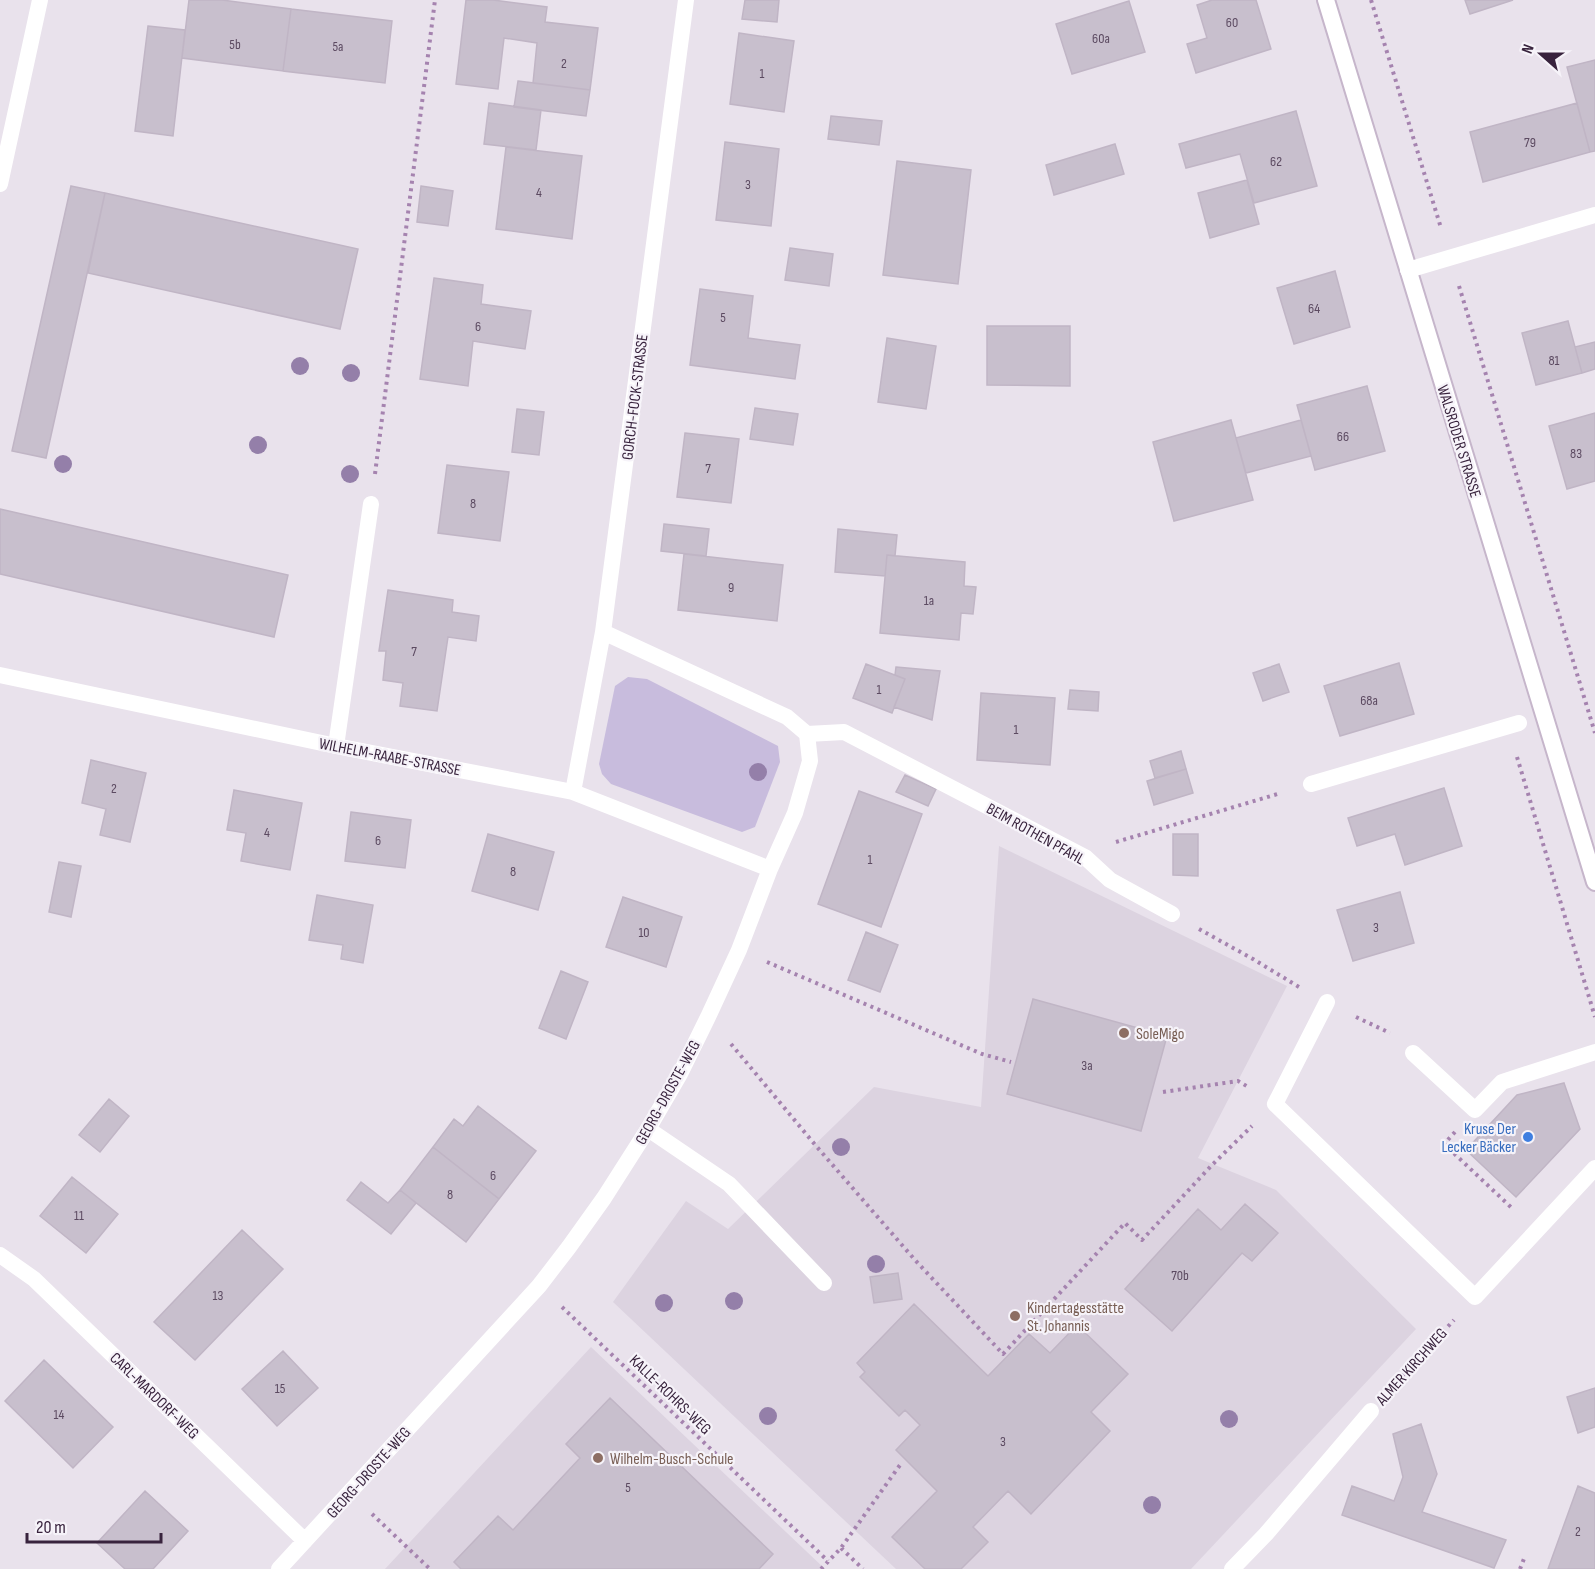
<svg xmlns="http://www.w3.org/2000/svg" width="1595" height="1569" font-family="'Sofia Sans Condensed',sans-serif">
<rect width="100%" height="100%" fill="#e9e2ec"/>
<path fill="#dcd3e0" d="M 999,846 L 1287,986 L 1198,1158 L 1276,1190 L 1416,1329 L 1191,1569 L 896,1569 L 613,1302 L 686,1201 L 728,1229 L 874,1087 L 981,1107 Z
M 591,1347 L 825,1569 L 385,1569 Z"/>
<path fill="#c8bcdd" d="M 628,677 L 647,679 L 778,746 L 780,762 L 755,827 L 742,832 L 611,784 L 602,774 L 599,764 L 615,686 Z"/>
<path fill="#c8bfcd" stroke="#c0b5c5" stroke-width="1.5" d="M 189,0 L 222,0 L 291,9 L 283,71 L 182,58 Z
M 466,0 L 493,0 L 547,7 L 545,22 L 598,28 L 590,90 L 533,83 L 537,43 L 504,38 L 498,89 L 456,84 Z
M 745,0 L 779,0 L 777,22 L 742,19 Z
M 1212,0 L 1256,0 L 1271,49 L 1196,73 L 1187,44 L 1207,38 L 1197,5 Z
M 1465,0 L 1513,0 L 1470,14 Z
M 1129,1 L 1145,52 L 1072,74 L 1056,24 Z
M 291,9 L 392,21 L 385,83 L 283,71 Z
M 148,26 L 185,30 L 173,136 L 135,131 Z
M 739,33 L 794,41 L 784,112 L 730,104 Z
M 1595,60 L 1595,151 L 1590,152 L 1567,67 Z
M 518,81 L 590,90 L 586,116 L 514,107 Z
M 489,103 L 541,110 L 536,150 L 484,144 Z
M 1577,103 L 1590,152 L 1483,182 L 1470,132 Z
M 1296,111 L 1317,186 L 1254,203 L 1240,154 L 1186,168 L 1179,144 Z
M 831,116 L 882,121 L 879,145 L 828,139 Z
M 725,142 L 779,149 L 771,226 L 716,220 Z
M 1115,144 L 1124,174 L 1054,195 L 1046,165 Z
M 506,147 L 582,156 L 572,239 L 496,229 Z
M 897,161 L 971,170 L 958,284 L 883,275 Z
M 1247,180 L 1259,224 L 1210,238 L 1198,193 Z
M 71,186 L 105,193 L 46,458 L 12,451 Z
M 421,186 L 453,191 L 448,226 L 417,222 Z
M 105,193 L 358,249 L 340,329 L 88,273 Z
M 790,248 L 833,254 L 829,286 L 785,280 Z
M 1335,271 L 1350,327 L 1294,344 L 1277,288 Z
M 434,278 L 483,285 L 481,304 L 531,311 L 525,349 L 473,341 L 468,386 L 420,379 Z
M 700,289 L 753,296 L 748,338 L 800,345 L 795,379 L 690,365 Z
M 1568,321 L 1582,373 L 1536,385 L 1522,333 Z
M 987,326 L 1070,326 L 1070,386 L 987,385 Z
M 887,338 L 936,346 L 926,409 L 878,402 Z
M 1595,342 L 1595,369 L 1582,373 L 1575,347 Z
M 1367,386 L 1385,451 L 1315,470 L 1297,405 Z
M 755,408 L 798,414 L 793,445 L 750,439 Z
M 517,409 L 544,412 L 539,455 L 512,452 Z
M 1595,413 L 1595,481 L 1567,489 L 1549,426 Z
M 1231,420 L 1253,500 L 1174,521 L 1153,442 Z
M 1301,420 L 1311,456 L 1246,473 L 1236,438 Z
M 685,433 L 739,439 L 731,503 L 677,497 Z
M 447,465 L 509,472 L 500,541 L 438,533 Z
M 0,509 L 288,575 L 274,637 L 0,574 Z
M 664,524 L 709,529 L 706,556 L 661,551 Z
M 838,529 L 897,535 L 895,556 L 887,555 L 885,576 L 835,572 Z
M 684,554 L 783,565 L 777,621 L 678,610 Z
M 887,555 L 965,562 L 964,586 L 976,587 L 973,614 L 961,613 L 959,640 L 880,633 Z
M 388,590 L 453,600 L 452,612 L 479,616 L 476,641 L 448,637 L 437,711 L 400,706 L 403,683 L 383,680 L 386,651 L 379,651 Z
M 1399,663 L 1414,714 L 1340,736 L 1324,686 Z
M 866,664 L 905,679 L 892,713 L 853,698 Z
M 1279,664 L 1289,692 L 1263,701 L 1253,673 Z
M 896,667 L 940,671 L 932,720 L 894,707 L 905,679 L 895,675 Z
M 1070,690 L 1099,692 L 1098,711 L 1068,709 Z
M 981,693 L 1055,698 L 1050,765 L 977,760 Z
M 1181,751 L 1186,769 L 1155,778 L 1150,761 Z
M 91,760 L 146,773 L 130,842 L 100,835 L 106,809 L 82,803 Z
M 1186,769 L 1193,793 L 1154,805 L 1147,781 Z
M 905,775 L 936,789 L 928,806 L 896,792 Z
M 1444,788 L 1462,846 L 1405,865 L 1395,834 L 1357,846 L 1348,818 Z
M 234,790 L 302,803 L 290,870 L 241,861 L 246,833 L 227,830 Z
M 859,791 L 922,814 L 881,927 L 818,904 Z
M 351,812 L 411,820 L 405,868 L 345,861 Z
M 488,834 L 554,852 L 538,910 L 472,891 Z
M 1173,834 L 1198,834 L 1198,876 L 1173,875 Z
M 59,862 L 81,866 L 71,917 L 49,912 Z
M 1400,892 L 1414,943 L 1353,961 L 1337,910 Z
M 317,895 L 373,905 L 363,963 L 341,959 L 343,945 L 309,940 Z
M 623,897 L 682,917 L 666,967 L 606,947 Z
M 866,932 L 898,945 L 880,992 L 848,980 Z
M 561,971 L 588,982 L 566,1039 L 539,1028 Z
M 1033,999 L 1167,1036 L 1141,1131 L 1007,1094 Z
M 1564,1083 L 1580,1129 L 1516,1197 L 1466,1150 L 1517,1095 Z
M 109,1099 L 129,1116 L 100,1152 L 79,1135 Z
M 478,1106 L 536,1151 L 499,1199 L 433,1147 L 454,1119 L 463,1126 Z
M 433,1147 L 499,1199 L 466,1242 L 400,1190 Z
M 72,1177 L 118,1214 L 86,1253 L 40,1216 Z
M 361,1182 L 388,1203 L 400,1190 L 416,1203 L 391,1234 L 347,1200 Z
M 1245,1204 L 1278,1233 L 1252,1261 L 1242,1253 L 1172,1331 L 1125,1289 L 1198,1209 L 1221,1230 Z
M 242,1230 L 283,1269 L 195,1360 L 154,1322 Z
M 898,1273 L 902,1299 L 874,1303 L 870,1277 Z
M 914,1304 L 988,1376 L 1029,1334 L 1050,1353 L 1077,1325 L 1128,1374 L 1091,1412 L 1110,1431 L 1031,1514 L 1008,1491 L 973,1527 L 988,1542 L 961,1569 L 925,1569 L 892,1537 L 937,1491 L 896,1450 L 920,1425 L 905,1410 L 899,1416 L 860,1377 L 865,1372 L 857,1363 Z
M 283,1351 L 318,1388 L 277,1426 L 242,1389 Z
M 44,1360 L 113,1427 L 73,1468 L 5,1401 Z
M 1595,1388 L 1595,1427 L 1578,1433 L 1567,1397 Z
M 610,1398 L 773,1554 L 759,1569 L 461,1569 L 454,1562 L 498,1516 L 513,1530 L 580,1458 L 566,1444 Z
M 1421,1424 L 1437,1474 L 1422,1512 L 1506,1540 L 1494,1568 L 1342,1515 L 1352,1486 L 1394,1501 L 1403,1477 L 1393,1434 Z
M 1578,1486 L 1595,1493 L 1595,1569 L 1548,1569 Z
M 145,1491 L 188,1531 L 153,1569 L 125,1569 L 97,1543 Z"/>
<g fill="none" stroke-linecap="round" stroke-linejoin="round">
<g stroke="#c6b6cb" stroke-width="20">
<path id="secondary" d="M 1326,0 L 1595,882"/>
</g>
<path stroke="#a583af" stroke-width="4" stroke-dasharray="3 4.5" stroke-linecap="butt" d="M 1371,0 L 1441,228
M 1459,286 L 1595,733
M 375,474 L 435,0
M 1517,757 L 1595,1017
M 1116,842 L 1281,793
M 1199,929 L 1253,959 L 1299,987
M 767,962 L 982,1054 L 1011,1062
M 1356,1017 L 1390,1033
M 731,1044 L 817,1147 L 915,1260 L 1003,1354 L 1125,1223 L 1142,1240 L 1213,1164 L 1252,1126
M 1163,1092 L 1238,1081 L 1250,1088
M 1455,1132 L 1444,1144 L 1514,1210
M 562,1307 L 828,1561
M 1392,1387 L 1454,1320
M 372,1514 L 430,1569
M 841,1548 L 863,1569
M 821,1569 L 841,1548 L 900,1465
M 1520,1569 L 1525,1556"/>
<path stroke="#fff" stroke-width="16" d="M 807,734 L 844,732 L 1085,857 L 1110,880 L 1172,914
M 336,746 L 371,504
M 1311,784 L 1519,723
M 1327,1002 L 1275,1104 L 1475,1297 L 1595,1168
M 1413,1053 L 1475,1110 L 1502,1082 L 1595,1052
M 648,1129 L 729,1184 L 824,1283
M 1232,1569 L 1266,1534 L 1371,1411"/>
<path stroke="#fff" stroke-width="16" d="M 0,184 L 40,0
M 1408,270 L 1595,215
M 0,675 L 336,746 L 573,792 L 770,869
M 573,792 L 603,632 L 686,0
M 0,1255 L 34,1279 L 305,1541
M 279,1569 L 539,1286 L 569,1247 L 604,1198 L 648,1129 L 680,1074 L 708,1017 L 739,950 L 770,869 L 795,813 L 810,761 L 807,734 L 787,717 L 603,632"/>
<use href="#secondary" stroke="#fff" stroke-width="16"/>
</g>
<g fill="#947fa9">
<circle cx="300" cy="366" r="9"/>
<circle cx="351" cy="373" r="9"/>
<circle cx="258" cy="445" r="9"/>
<circle cx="63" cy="464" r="9"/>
<circle cx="350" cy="474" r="9"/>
<circle cx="758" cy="772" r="9"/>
<circle cx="841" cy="1147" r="9"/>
<circle cx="876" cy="1264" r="9"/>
<circle cx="734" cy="1301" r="9"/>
<circle cx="664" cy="1303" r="9"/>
<circle cx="768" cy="1416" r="9"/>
<circle cx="1229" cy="1419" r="9"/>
<circle cx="1152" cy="1505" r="9"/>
</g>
<g fill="#8d6e63" stroke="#f6f3f9" stroke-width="2">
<circle cx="1124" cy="1033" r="6"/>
<circle cx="1015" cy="1316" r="6"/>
<circle cx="598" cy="1458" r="6"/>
</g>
<circle fill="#3f7fe0" stroke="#f6f3f9" stroke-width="2" cx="1528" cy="1137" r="6"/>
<g text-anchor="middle" stroke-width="4.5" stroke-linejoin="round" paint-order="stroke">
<g font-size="14" fill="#5c4a61">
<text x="1232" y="27">60</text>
<text x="1101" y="43">60a</text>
<text x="235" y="49">5b</text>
<text x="338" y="51">5a</text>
<text x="564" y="68">2</text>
<text x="762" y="78">1</text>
<text x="1530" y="147">79</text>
<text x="1276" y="166">62</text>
<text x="748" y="189">3</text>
<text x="539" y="197">4</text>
<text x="1314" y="313">64</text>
<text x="723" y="322">5</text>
<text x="478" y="331">6</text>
<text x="1554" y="365">81</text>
<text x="1343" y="441">66</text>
<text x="1576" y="458">83</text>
<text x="708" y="473">7</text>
<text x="473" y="508">8</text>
<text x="731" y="592">9</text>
<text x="929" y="605">1a</text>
<text x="414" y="656">7</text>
<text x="879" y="694">1</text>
<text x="1369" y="705">68a</text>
<text x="1016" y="734">1</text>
<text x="114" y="793">2</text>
<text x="267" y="837">4</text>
<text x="378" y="845">6</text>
<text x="870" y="864">1</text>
<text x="513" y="876">8</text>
<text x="1376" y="932">3</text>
<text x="644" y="937">10</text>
<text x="1087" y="1070">3a</text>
<text x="493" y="1180">6</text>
<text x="450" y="1199">8</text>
<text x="79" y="1220">11</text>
<text x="1180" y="1280">70b</text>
<text x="218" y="1300">13</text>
<text x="280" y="1393">15</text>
<text x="59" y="1419">14</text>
<text x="1003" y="1446">3</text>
<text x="628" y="1492">5</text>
<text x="1578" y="1536">2</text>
</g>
<g font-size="16" fill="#38233d" stroke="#f6f3f9">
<text transform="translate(634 397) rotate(-83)" y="6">GORCH-FOCK-STRASSE</text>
<text transform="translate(1460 441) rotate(73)" y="6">WALSRODER STRASSE</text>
<text transform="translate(390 756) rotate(11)" y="6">WILHELM-RAABE-STRASSE</text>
<text transform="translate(1036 833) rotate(29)" y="6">BEIM ROTHEN PFAHL</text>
<text transform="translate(667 1092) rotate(-61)" y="6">GEORG-DROSTE-WEG</text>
<text transform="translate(1411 1366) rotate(-48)" y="6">ALMER KIRCHWEG</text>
<text transform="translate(671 1394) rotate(44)" y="6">KALLE-ROHRS-WEG</text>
<text transform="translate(155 1395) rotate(44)" y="6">CARL-MARDORF-WEG</text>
<text transform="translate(368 1472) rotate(-48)" y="6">GEORG-DROSTE-WEG</text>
</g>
<g font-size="16" fill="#785e54" stroke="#f6f3f9" text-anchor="start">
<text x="1136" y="1039">SoleMigo</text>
<text x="1027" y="1313">Kindertagesstätte<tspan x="1027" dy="18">St. Johannis</tspan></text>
<text x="610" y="1464">Wilhelm-Busch-Schule</text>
</g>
<g font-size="16" fill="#366cbe" stroke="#f6f3f9" text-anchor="end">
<text x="1516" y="1134">Kruse Der<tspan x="1516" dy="18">Lecker Bäcker</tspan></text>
</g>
</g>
<g transform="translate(1541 54) rotate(291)" stroke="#f6f3f9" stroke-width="4.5" paint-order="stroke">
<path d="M0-4.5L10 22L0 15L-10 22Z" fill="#38233d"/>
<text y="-9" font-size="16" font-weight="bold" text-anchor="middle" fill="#38233d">N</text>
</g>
<path d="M27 1533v9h134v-9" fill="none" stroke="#38233d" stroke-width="3"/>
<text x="36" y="1533" font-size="18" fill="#38233d" stroke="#f6f3f9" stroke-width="4.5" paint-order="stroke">20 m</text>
</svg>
